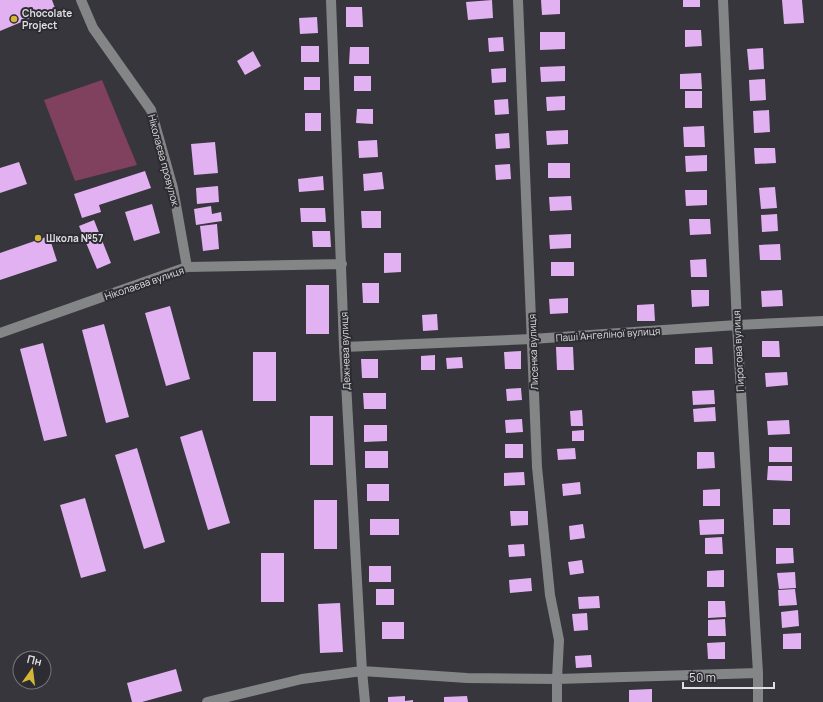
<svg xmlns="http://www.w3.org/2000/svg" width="823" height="702" font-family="Manrope,sans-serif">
<rect width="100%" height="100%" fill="#36363c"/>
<path fill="#80415e" d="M 102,80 L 137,165 L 75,181 L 44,100 Z"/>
<path fill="#e1b1f1" d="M 0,0 L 52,0 L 55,8 L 0,31 Z
M 492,0 L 493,18 L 468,20 L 466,2 Z
M 541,0 L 560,0 L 560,14 L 542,15 Z
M 683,0 L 700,0 L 700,7 L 683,7 Z
M 782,0 L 802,0 L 804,23 L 784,24 Z
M 346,7 L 362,7 L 363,27 L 346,27 Z
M 317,17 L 318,33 L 300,34 L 299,18 Z
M 685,30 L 701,30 L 702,46 L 685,47 Z
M 540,32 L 565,32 L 565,49 L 540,50 Z
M 503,37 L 504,51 L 489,52 L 488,38 Z
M 301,46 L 319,46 L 319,62 L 301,62 Z
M 350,47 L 369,47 L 369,64 L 349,64 Z
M 763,48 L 764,69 L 749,70 L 747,49 Z
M 253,51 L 261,66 L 245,75 L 237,61 Z
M 565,66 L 565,81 L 541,82 L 540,67 Z
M 506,68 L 506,82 L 492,83 L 491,69 Z
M 701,73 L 702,89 L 680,89 L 680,74 Z
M 354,76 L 371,76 L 371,91 L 354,91 Z
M 304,77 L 320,77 L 320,90 L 304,90 Z
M 765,79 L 766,100 L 750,101 L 749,80 Z
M 685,91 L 702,91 L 702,108 L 685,108 Z
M 565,96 L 565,110 L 547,111 L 546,97 Z
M 508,99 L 509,114 L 495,115 L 494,100 Z
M 357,109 L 373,109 L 373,124 L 356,123 Z
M 769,110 L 770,132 L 754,133 L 753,111 Z
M 305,113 L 321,113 L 321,131 L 305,131 Z
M 704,126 L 705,147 L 684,147 L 683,127 Z
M 568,130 L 568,144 L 547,145 L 546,131 Z
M 509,133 L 510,148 L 496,149 L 495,134 Z
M 377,140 L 378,157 L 359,158 L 358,141 Z
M 215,142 L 218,173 L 194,175 L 191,144 Z
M 754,148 L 775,148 L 776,163 L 755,164 Z
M 707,155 L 707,171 L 686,172 L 685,156 Z
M 19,162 L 27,184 L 0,193 L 0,168 Z
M 548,163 L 570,163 L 570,178 L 548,178 Z
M 510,164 L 511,179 L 496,180 L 495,165 Z
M 145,171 L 151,188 L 99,205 L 101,212 L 82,218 L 74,194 Z
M 382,172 L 384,189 L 364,191 L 363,174 Z
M 323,176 L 324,190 L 299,192 L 298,179 Z
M 218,186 L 219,202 L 197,204 L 196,188 Z
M 775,187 L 777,208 L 761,209 L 759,188 Z
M 685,190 L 707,190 L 707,205 L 686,206 Z
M 571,196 L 572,210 L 550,211 L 549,197 Z
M 152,204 L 160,233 L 134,241 L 125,212 Z
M 211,206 L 212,214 L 221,212 L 222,221 L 196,225 L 194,209 Z
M 300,208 L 325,208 L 326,222 L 301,222 Z
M 361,211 L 381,211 L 381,228 L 362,228 Z
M 777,214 L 778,231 L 762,232 L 761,215 Z
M 689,219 L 710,219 L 711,234 L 690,235 Z
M 94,220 L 111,263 L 97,269 L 79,226 Z
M 217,224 L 219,249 L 203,251 L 200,226 Z
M 312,231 L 330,231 L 331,247 L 313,247 Z
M 571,234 L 571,248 L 550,249 L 549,235 Z
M 49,236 L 57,261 L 0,280 L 0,253 Z
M 780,244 L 781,260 L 760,260 L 759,245 Z
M 384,253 L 401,253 L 401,272 L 384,273 Z
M 706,259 L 707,277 L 691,277 L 690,260 Z
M 551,262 L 574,262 L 574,276 L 551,276 Z
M 362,283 L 379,283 L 379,303 L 363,303 Z
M 306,285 L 329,285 L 329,334 L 306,334 Z
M 691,290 L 709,290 L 709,306 L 692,307 Z
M 782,290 L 783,306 L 762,307 L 761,291 Z
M 568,298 L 568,313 L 550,314 L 549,299 Z
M 654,304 L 655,321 L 637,321 L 637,305 Z
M 170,306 L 190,379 L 166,386 L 145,313 Z
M 437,314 L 438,330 L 423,331 L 422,315 Z
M 104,324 L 129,417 L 106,423 L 82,330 Z
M 762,341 L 779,341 L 780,357 L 762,357 Z
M 43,343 L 67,436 L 44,441 L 20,349 Z
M 556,347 L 573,347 L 574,370 L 557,370 Z
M 712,347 L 713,364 L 695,364 L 695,348 Z
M 521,351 L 521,369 L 505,369 L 504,352 Z
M 253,352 L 276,352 L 276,401 L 253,401 Z
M 435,355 L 435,370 L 421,370 L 421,356 Z
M 462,357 L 463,368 L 447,369 L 446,358 Z
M 361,359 L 378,359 L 378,378 L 362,378 Z
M 787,372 L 788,385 L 766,387 L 765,373 Z
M 521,388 L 522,400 L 507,401 L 506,389 Z
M 714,390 L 715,404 L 693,405 L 692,391 Z
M 363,393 L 386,393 L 386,409 L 364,409 Z
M 715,407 L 716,421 L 694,422 L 693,409 Z
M 582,410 L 583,426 L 571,426 L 570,411 Z
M 310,416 L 333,416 L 333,465 L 310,465 Z
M 522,419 L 523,432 L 506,433 L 505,420 Z
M 789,420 L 790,434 L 768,435 L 767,421 Z
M 364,425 L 387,425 L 387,441 L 364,442 Z
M 202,430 L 230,523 L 208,530 L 180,437 Z
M 584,430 L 584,441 L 572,441 L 572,431 Z
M 505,444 L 523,444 L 523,458 L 505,458 Z
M 769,447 L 792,447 L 792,462 L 769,462 Z
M 137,448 L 165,542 L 144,549 L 115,455 Z
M 575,448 L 576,459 L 558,460 L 557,449 Z
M 365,451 L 388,451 L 388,468 L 365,468 Z
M 697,452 L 714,452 L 715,468 L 697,469 Z
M 768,466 L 792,466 L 792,481 L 767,480 Z
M 524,472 L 525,485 L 504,486 L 504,473 Z
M 580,482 L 581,494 L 563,496 L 562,484 Z
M 367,484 L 389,484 L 389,501 L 367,501 Z
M 720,489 L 720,506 L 703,506 L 703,490 Z
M 85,498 L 106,571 L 81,578 L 60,505 Z
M 314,500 L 337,500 L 337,549 L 314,549 Z
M 773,509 L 790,509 L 790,525 L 773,525 Z
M 510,511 L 528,511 L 528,525 L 511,526 Z
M 370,519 L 399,519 L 399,535 L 370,535 Z
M 724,519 L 724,534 L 700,535 L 699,520 Z
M 583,524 L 585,538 L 570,540 L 569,526 Z
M 722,537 L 723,554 L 705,554 L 705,538 Z
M 524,544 L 525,556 L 509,557 L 508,545 Z
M 776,548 L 793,548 L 794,563 L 776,564 Z
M 261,553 L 284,553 L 284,602 L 261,602 Z
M 582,560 L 584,573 L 570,575 L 568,562 Z
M 369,566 L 391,566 L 391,582 L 369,582 Z
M 724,570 L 724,587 L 707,587 L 707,571 Z
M 795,572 L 796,588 L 779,589 L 777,573 Z
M 531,578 L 532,591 L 510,593 L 509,580 Z
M 376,589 L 394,589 L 394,605 L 376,605 Z
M 795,589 L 797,605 L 779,606 L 778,590 Z
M 599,596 L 600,608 L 579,609 L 578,597 Z
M 708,601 L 725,601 L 726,617 L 708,618 Z
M 340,603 L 343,652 L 320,653 L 318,604 Z
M 798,610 L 799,626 L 782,628 L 781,612 Z
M 587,613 L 588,630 L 574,631 L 572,614 Z
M 725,619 L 726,636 L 708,636 L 708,620 Z
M 382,622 L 404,622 L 404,639 L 382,639 Z
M 801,633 L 801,649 L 783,649 L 783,634 Z
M 725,642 L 725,659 L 708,659 L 707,643 Z
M 591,655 L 592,667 L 576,668 L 575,656 Z
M 176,669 L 182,691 L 142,702 L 132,702 L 127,683 Z
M 652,689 L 652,702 L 629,702 L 629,690 Z
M 405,696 L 405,701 L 413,700 L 413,702 L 388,702 L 388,697 Z
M 467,696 L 468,702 L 444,702 L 444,697 Z"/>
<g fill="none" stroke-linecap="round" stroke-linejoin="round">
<path stroke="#838587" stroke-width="10" d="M 81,0 L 93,28 L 151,110 L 173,188 L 187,267
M 331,0 L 344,347 L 362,671 L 365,702
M 518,0 L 537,467 L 550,595 L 559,640 L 557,679 L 557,702
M 723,0 L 737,325 L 758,673 L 758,702
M 0,333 L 187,267 L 342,264
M 344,347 L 532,339 L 737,325 L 823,321
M 207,702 L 302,679 L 362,671 L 467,678 L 557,679 L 758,673"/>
</g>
<g fill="#d2b736" stroke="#2c2c32" stroke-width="1.5">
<circle cx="14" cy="19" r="4"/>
<circle cx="38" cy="238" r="4"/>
</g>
<g text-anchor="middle" stroke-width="4" stroke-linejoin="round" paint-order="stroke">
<g font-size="10" font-weight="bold" fill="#dfdfe3" stroke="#2c2c32" text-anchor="start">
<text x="22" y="17">Chocolate<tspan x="22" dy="12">Project</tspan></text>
<text x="46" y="242">Школа №57</text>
</g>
<g font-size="10" fill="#dfdfe3" stroke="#2c2c32">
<text transform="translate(164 160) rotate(75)" y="4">Ніколаєва провулок</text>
<text transform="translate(144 283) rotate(-19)" y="4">Ніколаєва вулиця</text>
<text transform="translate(608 334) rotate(-4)" y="4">Паші Ангеліної вулиця</text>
<text transform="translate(345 351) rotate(-92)" y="4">Дежнева вулиця</text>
<text transform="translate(738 351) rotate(-93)" y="4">Пирогова вулиця</text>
<text transform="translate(533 352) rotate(-92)" y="4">Лисенка вулиця</text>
</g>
</g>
<g transform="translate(32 670) rotate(14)"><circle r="19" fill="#2c2c32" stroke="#747479"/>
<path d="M0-3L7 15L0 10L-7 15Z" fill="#d2b736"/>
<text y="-6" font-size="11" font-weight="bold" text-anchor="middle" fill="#dfdfe3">Пн</text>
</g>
<path d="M683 682v6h91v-6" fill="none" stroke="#dfdfe3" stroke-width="2"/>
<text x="689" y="682" font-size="12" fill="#dfdfe3" stroke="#2c2c32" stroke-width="3" paint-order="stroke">50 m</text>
</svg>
